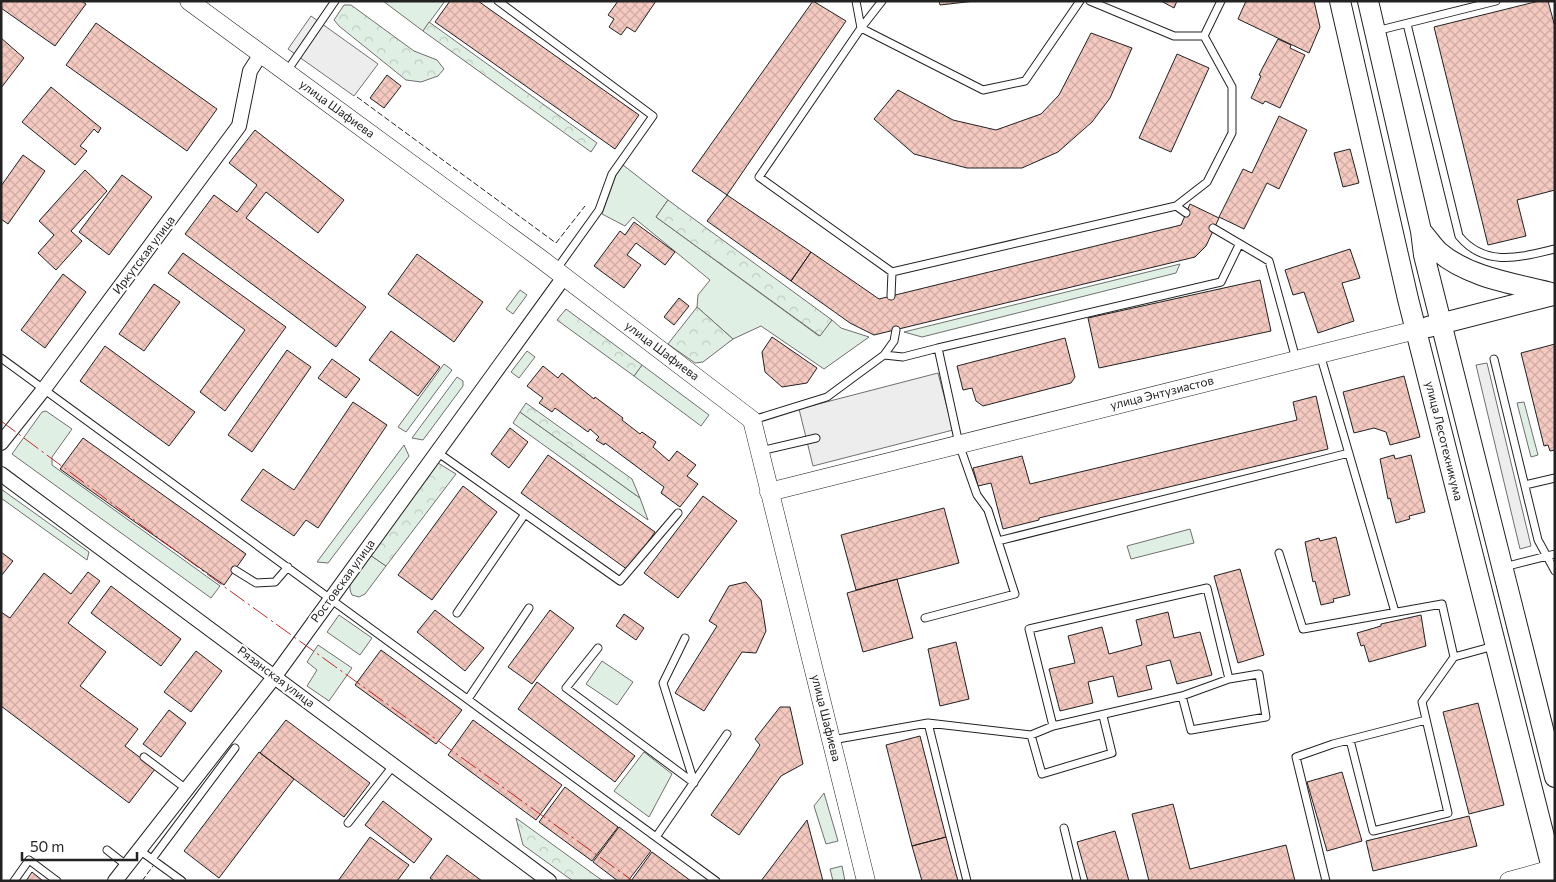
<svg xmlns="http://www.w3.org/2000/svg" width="1556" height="882" font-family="Commissioner,sans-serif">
<defs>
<pattern id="forest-crowns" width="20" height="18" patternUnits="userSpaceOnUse" patternTransform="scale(1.25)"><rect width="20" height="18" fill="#e0efe3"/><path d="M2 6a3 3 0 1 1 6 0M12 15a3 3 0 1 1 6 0" fill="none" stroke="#c0cdc2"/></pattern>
<pattern id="building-cross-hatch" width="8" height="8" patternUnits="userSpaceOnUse" patternTransform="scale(1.25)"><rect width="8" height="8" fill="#f3c9c0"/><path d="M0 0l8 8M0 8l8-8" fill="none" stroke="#d0aca5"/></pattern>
</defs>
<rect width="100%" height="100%" fill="#fff"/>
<path fill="#e0efe3" stroke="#6f6f6f" d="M 383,1 L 445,1 L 423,31 Z
M 623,165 L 668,200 L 656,217 L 819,336 L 832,320 L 841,328 L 869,337 L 824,369 L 761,326 L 733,339 L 697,307 L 698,295 L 710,280 L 633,217 L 625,226 L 602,214 L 616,175 Z
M 1180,264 L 1176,273 L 922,337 L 904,332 Z
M 520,290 L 527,295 L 513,314 L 506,309 Z
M 527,351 L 535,357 L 519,378 L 511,372 Z
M 444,364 L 452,370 L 406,432 L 398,427 Z
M 642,365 L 709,415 L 701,426 L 634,376 Z
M 457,377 L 463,381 L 463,386 L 423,440 L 412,438 Z
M 1524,402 L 1538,455 L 1531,457 L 1517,403 Z
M 46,411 L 72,429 L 52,457 L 52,465 L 220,586 L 211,598 L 12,454 L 42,412 Z
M 520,412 L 640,498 L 648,520 L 513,423 Z
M 404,445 L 409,456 L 328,563 L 317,562 Z
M 1,489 L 89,552 L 87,560 L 1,498 Z
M 1190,529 L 1194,543 L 1131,559 L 1127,546 Z
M 370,555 L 386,566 L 365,594 L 359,597 L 352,595 C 344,580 361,566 370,555 Z
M 339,615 L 372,638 L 360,655 L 327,632 Z
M 318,645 L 352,668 L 329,701 L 307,686 L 317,670 L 307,662 Z
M 602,661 L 633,682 L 617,705 L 586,684 Z
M 644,752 L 672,774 L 649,817 L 614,791 Z
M 824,793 L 838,841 L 826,844 L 814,806 Z
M 842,866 L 845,881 L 833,881 L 830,869 Z"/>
<path fill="url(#forest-crowns)" stroke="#6f6f6f" d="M 344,5 L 351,5 L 414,51 L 437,60 L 444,69 L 438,76 L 421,82 L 406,80 L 339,26 L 334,20 Z
M 429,22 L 597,143 L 591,152 L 423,31 Z
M 668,200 L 832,320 L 820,336 L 656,217 Z
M 697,307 L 733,339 L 703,362 L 695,363 L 668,344 Z
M 566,309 L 642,365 L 634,376 L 557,320 Z
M 526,403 L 632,479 L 640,498 L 520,412 Z
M 438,463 L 456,474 L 386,566 L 370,555 Z
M 516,818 L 603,881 L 573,881 L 523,845 Z"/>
<path fill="#ededed" stroke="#6f6f6f" d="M 311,16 L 378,64 L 354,96 L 288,49 Z
M 1487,363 L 1531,546 L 1520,549 L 1476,365 Z
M 938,373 L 953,430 L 813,466 L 799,409 Z"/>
<path fill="url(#building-cross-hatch)" stroke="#222" d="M 1,1 L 82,1 L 86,4 L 55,46 L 1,8 Z
M 450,1 L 478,1 L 639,115 L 615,149 L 435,22 Z
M 618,1 L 656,1 L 635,32 L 627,27 L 621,35 L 609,27 L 614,19 L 608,15 Z
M 813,1 L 846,21 L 727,195 L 692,171 Z
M 939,1 L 975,1 L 940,5 Z
M 1161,1 L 1177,1 L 1174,8 Z
M 1246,1 L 1314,1 L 1320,27 L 1309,53 L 1238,19 Z
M 1539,1 L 1548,1 L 1555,27 L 1555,190 L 1517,200 L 1526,236 L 1488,245 L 1434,27 Z
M 96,23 L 217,109 L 187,151 L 66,65 Z
M 1091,33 L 1132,48 L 1110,98 L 1092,122 L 1058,152 L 1022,168 L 967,168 L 914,154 L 874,119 L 898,90 L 953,120 L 996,130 L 1041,114 L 1059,95 Z
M 1,38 L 24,58 L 1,88 Z
M 1278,39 L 1291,45 L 1290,48 L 1305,55 L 1280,108 L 1265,101 L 1263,104 L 1251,98 L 1261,76 L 1259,75 L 1263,67 Z
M 1177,54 L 1209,68 L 1171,152 L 1139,138 Z
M 387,75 L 401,86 L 384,108 L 370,98 Z
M 51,87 L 101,128 L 98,133 L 94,129 L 80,146 L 87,151 L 75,165 L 22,122 Z
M 1279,116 L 1307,130 L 1279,189 L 1267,183 L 1244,229 L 1219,217 L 1243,169 L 1252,173 Z
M 255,130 L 344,200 L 318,233 L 266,192 L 246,218 L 366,307 L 336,347 L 185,234 L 214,195 L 237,212 L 257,185 L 229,163 Z
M 1350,149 L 1359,183 L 1343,187 L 1334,153 Z
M 23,155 L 45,171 L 8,224 L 1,219 L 1,186 Z
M 85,170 L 107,191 L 71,231 L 82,241 L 56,270 L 38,253 L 54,235 L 39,221 Z
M 122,175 L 152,197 L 109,255 L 79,232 Z
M 727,195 L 811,252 L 791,281 L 707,221 Z
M 1190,204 L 1219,218 L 1206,246 L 1195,257 L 874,335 L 850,323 L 791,281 L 811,252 L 879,299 L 1181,225 Z
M 634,222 L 675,252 L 665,265 L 636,243 L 627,255 L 641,265 L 624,288 L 594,266 L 620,231 L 625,235 Z
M 1350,249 L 1360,278 L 1342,283 L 1354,321 L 1318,333 L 1304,292 L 1293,295 L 1285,270 Z
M 183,253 L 286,327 L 225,411 L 200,392 L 245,330 L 168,273 Z
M 417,254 L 483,302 L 454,342 L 388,294 Z
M 63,274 L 86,292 L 45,348 L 21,330 Z
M 1260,280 L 1271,331 L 1099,368 L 1088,318 Z
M 154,284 L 180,302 L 144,351 L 119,334 Z
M 679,298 L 689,306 L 674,325 L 664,317 Z
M 391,331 L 440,367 L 418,396 L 369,360 Z
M 772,337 L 817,368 L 807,383 L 782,387 L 765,372 L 762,352 Z
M 1065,338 L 1075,377 L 1071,383 L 983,406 L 976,401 L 972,388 L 963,390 L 957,366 Z
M 1555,344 L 1555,450 L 1550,451 L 1548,445 L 1544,446 L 1521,353 Z
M 105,346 L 195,412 L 169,446 L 80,381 Z
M 287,350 L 311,367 L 252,452 L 228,435 Z
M 332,359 L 360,379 L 346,398 L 318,378 Z
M 543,366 L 558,378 L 562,373 L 594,399 L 595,397 L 623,418 L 622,420 L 640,434 L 642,432 L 656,442 L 653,447 L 669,461 L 677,451 L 696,465 L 687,476 L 698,484 L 680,507 L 661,493 L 664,487 L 605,443 L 604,445 L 596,440 L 599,437 L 590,429 L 588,432 L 555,408 L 552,412 L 539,403 L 543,398 L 527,386 Z
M 1404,376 L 1420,437 L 1390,445 L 1386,432 L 1374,428 L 1354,433 L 1343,392 Z
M 1316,396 L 1328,449 L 1039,518 L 1039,520 L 1003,529 L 991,483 L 978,486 L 973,468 L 1022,456 L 1030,484 L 1297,420 L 1293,402 Z
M 353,402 L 387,425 L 318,528 L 306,520 L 294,536 L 241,500 L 263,469 L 294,490 Z
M 510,428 L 528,442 L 509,468 L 491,454 Z
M 83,438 L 246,554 L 224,585 L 60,469 Z
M 548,455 L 655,532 L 628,570 L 521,493 Z
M 1394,455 L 1395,459 L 1411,455 L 1425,512 L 1409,516 L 1410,519 L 1396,523 L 1390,498 L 1388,499 L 1380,459 Z
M 463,486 L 497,512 L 432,600 L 398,575 Z
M 703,496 L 737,521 L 678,598 L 644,573 Z
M 944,508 L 959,563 L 856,590 L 841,535 Z
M 1336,537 L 1350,595 L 1333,599 L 1334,602 L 1321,605 L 1315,581 L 1313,582 L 1305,542 L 1319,538 L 1320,541 Z
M 1,552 L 13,561 L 1,576 Z
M 1240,569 L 1264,655 L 1238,663 L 1214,576 Z
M 88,572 L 100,581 L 68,623 L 106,652 L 80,686 L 138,729 L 125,746 L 155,769 L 129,803 L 1,706 L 1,612 L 10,618 L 44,573 L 71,594 Z
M 897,579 L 913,638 L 863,652 L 847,593 Z
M 746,582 L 761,600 L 766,631 L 756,653 L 742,652 L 704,711 L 675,693 L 717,626 L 709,621 L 729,586 Z
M 111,586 L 181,639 L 161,666 L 91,613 Z
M 435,610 L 484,648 L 465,671 L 417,632 Z
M 550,610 L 574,628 L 532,684 L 508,667 Z
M 1168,612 L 1174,638 L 1200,632 L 1212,675 L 1177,684 L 1170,660 L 1146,666 L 1152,689 L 1118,697 L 1113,676 L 1088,682 L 1093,703 L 1060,711 L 1049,669 L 1075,663 L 1068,636 L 1102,627 L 1109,654 L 1142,645 L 1136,620 Z
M 624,614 L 644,628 L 636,640 L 616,626 Z
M 1421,615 L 1426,646 L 1369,662 L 1364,645 L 1361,646 L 1357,633 L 1381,626 L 1381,624 Z
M 956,642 L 969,699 L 940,706 L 928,649 Z
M 381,650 L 462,710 L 436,744 L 355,685 Z
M 196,651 L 222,671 L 191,712 L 164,692 Z
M 537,682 L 635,756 L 615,782 L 518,709 Z
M 1478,703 L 1504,805 L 1469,814 L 1443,712 Z
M 780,707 L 790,707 L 803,764 L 781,776 L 739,835 L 711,815 L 753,756 L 760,745 L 755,739 Z
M 169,710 L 186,723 L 161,757 L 143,744 Z
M 286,720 L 370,783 L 344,817 L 260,753 Z
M 473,720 L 562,785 L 536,820 L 448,755 Z
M 920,736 L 946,837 L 912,846 L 886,745 Z
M 259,752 L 294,779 L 219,878 L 184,851 Z
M 1342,772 L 1362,841 L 1327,851 L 1307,782 Z
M 565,787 L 618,827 L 592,861 L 539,822 Z
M 383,801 L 432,839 L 414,863 L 365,825 Z
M 1173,804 L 1190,869 L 1286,845 L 1295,881 L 1149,881 L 1132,814 Z
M 1469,816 L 1477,846 L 1373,871 L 1366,841 Z
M 807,820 L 823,881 L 761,881 Z
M 619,827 L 651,851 L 628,881 L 618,881 L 593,862 Z
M 1115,831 L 1129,881 L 1088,881 L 1077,842 Z
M 370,837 L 409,865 L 397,881 L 338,881 Z
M 946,837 L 958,881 L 922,881 L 912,846 Z
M 652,852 L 691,881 L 631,881 Z
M 447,855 L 482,881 L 434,881 L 430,878 Z
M 32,872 L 43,881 L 26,881 Z"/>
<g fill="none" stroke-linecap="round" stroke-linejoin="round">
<g stroke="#222" stroke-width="9">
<path id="service" d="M 498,1 L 653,116 L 612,174 L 599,210 L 556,270
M 856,1 L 861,28 L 983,90 L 1025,81 L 1080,1
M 882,1 L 861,28 L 759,177 L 892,272 L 1176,206 L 1207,182 L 1232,133 L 1232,87 L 1204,36
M 1090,1 L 1174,36 L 1204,36 L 1221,1
M 1407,24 L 1459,236 C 1485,268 1521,257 1555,249
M 1376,31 L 1496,1
M 287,71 L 335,1
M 1176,206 L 1186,213
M 1213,228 L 1269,261 L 1296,359
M 891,296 L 892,272
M 938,348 L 1221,282 L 1239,245
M 1320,354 L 1395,612
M 884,355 L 903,357 L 938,348 L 959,444 L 977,495 L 988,510 L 1015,594 L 925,618
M 1,358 L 716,881
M 1494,359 L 1538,540 L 1555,571
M 753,420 L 827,397 L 884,355 L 894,341 L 896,330
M 760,451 L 816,438
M 437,452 L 620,581 L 678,513
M 1525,485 L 1555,478
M 998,541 L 1349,453
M 1279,553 L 1303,629 L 1442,604 L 1454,657
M 1504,567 L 1555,554
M 235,570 L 256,583 L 275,582 L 288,567
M 457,613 L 525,514
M 685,638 L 663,683 L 694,782
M 598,648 L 566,688 L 694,783
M 468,699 L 529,608
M 928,723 L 1031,735 L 1053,726 L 1182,696 L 1229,679 L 1259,674 L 1266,717 L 1191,730 L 1182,696
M 1053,726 L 1029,629 L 1207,588 L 1229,679
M 1031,735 L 1042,774 L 1112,753 L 1103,716
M 832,740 L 928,723 L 967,881
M 1350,740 L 1373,831 L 1448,813 L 1422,702 L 1454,657 L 1494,646
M 144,757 L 185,788
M 348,823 L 393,766
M 1064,828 L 1077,881
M 656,837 L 727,734
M 138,849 L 182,881
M 107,850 L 126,865
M 152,859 L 235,748
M 14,881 L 29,860 L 57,881
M 1326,881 L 1296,757 L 1333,744 L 1426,720"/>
</g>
<g stroke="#222" stroke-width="16">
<path id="minor" d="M 1,443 L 44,389 L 239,126 L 250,71 L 261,54
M 1,474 L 549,881
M 115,881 L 275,676 L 564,277"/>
</g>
<g stroke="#222" stroke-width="19">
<path id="tertiary" d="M 189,1 L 541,259 L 752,420 L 866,881
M 769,492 L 1416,330
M 1509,881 L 1552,869"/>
</g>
<g stroke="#222" stroke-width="22">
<path id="secondary" d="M 1340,1 L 1408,299 L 1555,880
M 1368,1 L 1421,231 L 1424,255 L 1555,777
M 1421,231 C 1427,237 1432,246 1439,252 C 1469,278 1517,284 1555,294
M 1428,327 L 1553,295"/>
</g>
<use href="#service" stroke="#fff" stroke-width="7"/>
<use href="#minor" stroke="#fff" stroke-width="14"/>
<use href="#tertiary" stroke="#fff" stroke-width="18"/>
<use href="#secondary" stroke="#fff" stroke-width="20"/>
<path stroke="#222" stroke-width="1" stroke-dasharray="6 2.5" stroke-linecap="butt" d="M 357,97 L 556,243 L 585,206
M 142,881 L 153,866"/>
<path stroke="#c62828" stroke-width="1" stroke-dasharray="18 4 2.5 4" stroke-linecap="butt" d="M 1,421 L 226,588 L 633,881"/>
</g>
<g text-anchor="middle" stroke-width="4" stroke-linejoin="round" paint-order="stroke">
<g font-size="12" fill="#222" stroke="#fff">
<text transform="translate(337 109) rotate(36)" y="4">улица Шафиева</text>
<text transform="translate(144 255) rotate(-53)" y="4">Иркутская улица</text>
<text transform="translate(662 351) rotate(37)" y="4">улица Шафиева</text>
<text transform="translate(1162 393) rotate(-14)" y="4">улица Энтузиастов</text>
<text transform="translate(1444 441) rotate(76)" y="4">улица Лесотехникума</text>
<text transform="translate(343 581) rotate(-54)" y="4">Ростовская улица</text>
<text transform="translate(276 677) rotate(37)" y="4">Рязанская улица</text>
<text transform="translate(826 718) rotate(76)" y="4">улица Шафиева</text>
</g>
</g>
<rect width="1556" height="882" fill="none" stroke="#222222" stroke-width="5"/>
<path d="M22 852v8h115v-8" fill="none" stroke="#222222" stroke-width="2.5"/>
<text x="30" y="852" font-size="15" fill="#222222" stroke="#ffffff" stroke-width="4" paint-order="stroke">50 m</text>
</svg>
